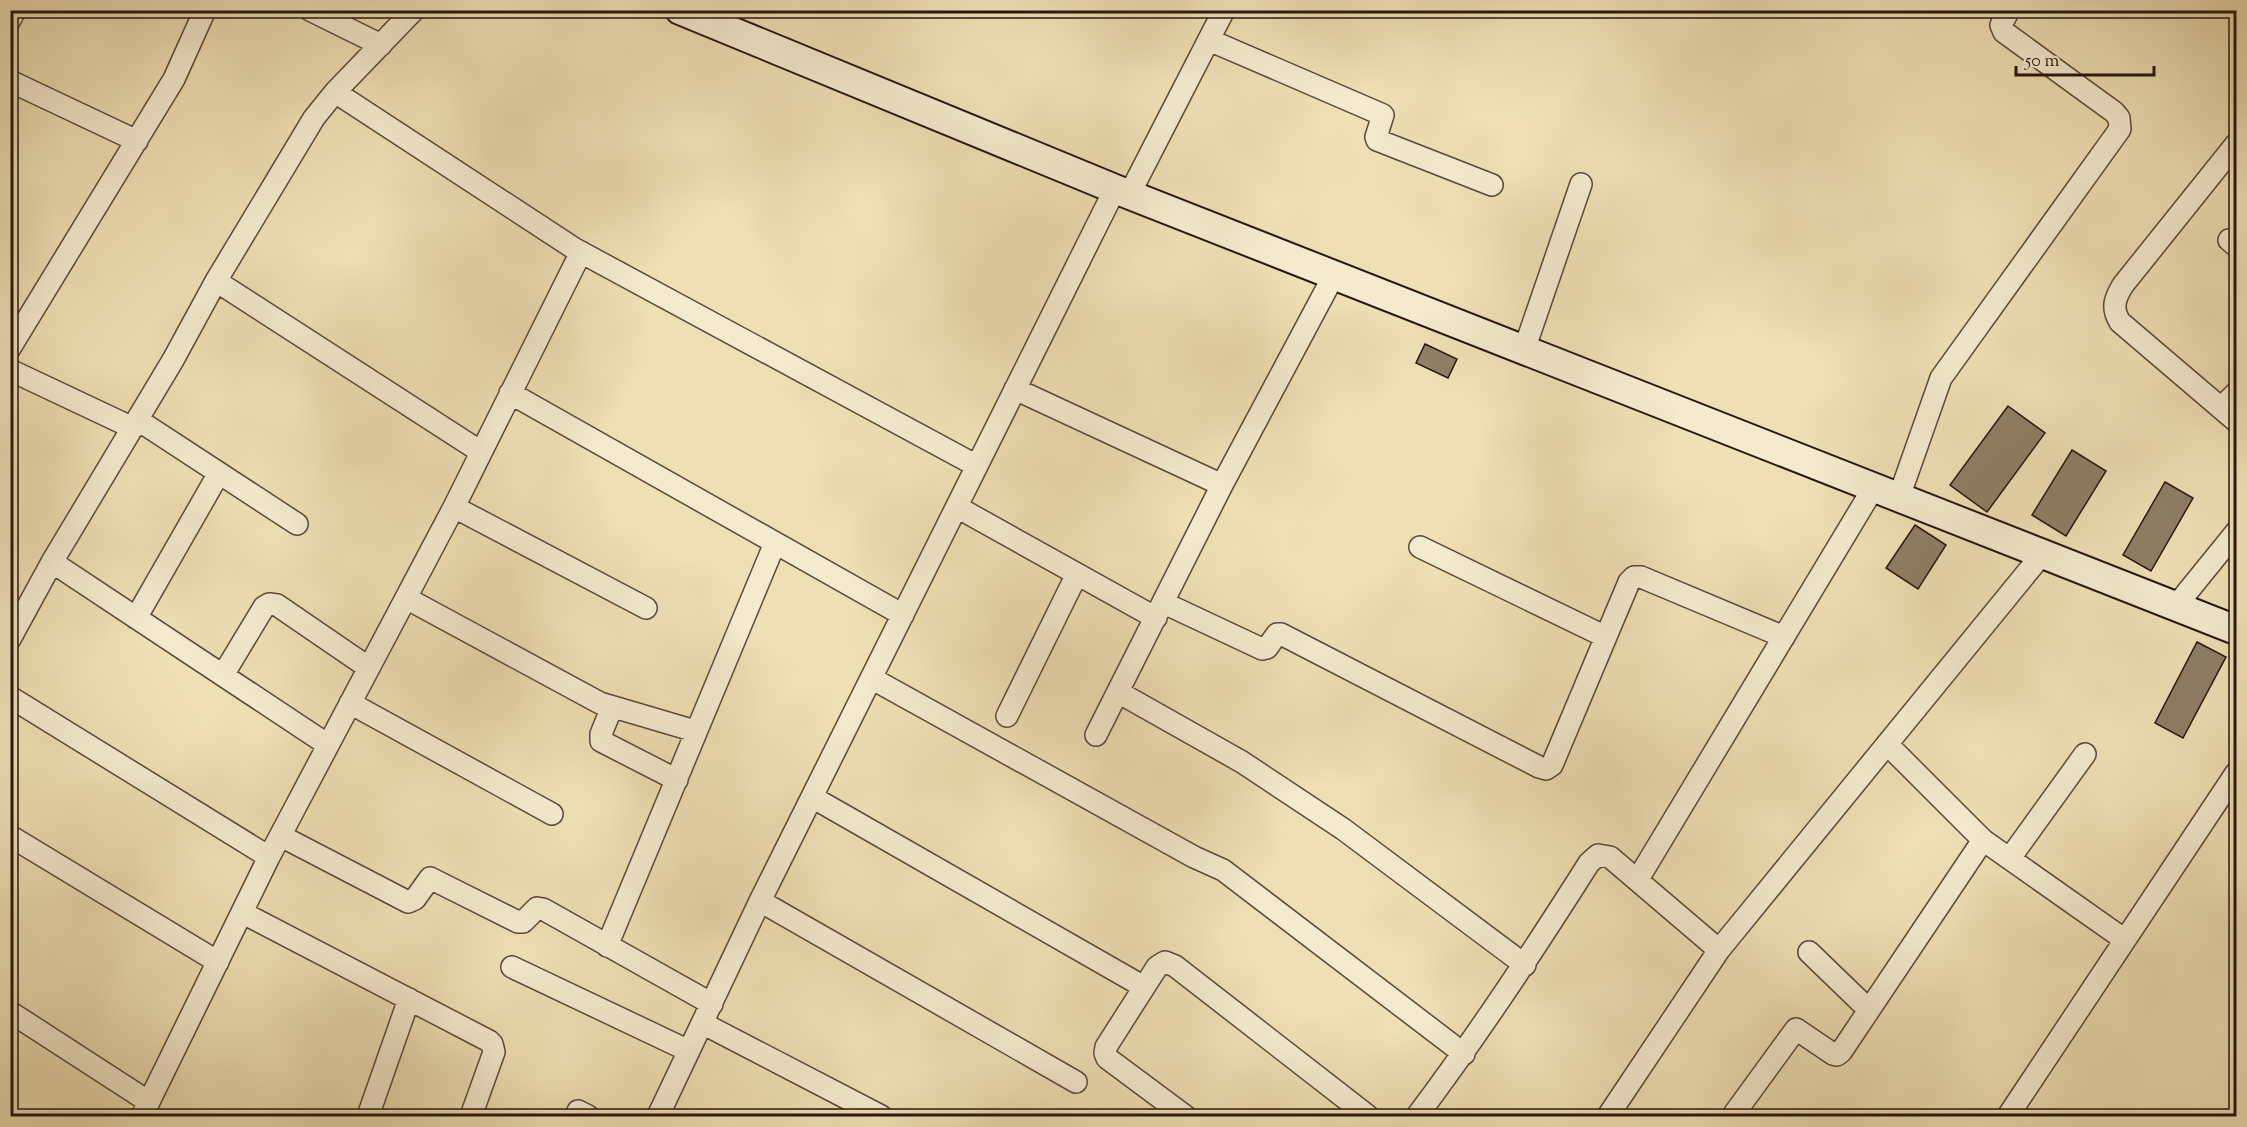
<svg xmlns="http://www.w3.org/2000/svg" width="2247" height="1127" font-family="'Sorts Mill Goudy',serif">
<rect width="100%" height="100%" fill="#eedfb4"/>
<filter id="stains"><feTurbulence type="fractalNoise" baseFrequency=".00333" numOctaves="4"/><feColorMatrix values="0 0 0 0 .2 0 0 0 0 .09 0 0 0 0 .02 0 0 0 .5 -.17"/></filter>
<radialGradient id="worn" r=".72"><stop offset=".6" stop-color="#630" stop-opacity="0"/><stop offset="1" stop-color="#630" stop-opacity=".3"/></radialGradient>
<path fill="#8e7f65" stroke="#271610" stroke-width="1.5" d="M 1425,344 L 1457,359 L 1448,378 L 1416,363 Z
M 2008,406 L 2045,433 L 1987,512 L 1950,485 Z
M 2072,450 L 2106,471 L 2066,536 L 2032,515 Z
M 2165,482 L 2193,498 L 2151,571 L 2123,555 Z
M 1915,525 L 1946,545 L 1918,589 L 1886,568 Z
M 2197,642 L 2226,657 L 2183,738 L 2155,723 Z"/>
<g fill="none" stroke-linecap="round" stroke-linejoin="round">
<g stroke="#594839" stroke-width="24">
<path id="minor" d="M 310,10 L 381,45
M 10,20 L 15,10
M 1209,40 L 1383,115 L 1376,137 L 1377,140 L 1492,185
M 10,81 L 137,141
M 335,92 L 575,249 L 977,466
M 2236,144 L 2123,285 C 2115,298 2111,308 2120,322 L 2236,421
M 1129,195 L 1224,10
M 2229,240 L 2236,246
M 216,281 L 481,452
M 10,348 L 174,79 L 205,10
M 1524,350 L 1581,184
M 10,370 L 133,428
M 1015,389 L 1222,485
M 510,393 L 903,615
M 2221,408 L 2236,393
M 138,420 L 297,524
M 1899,497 L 1941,378 L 2120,129 L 2119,118 L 2114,112 L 2004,32 L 2001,25 L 2009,10
M 454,507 L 646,608
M 957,507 L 1156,618
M 1420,547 L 1606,637
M 52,562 L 328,745
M 406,598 L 600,703 L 695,731
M 1164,603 L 1262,649 L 1267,648 L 1277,634 L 1281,634 L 1539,767 L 1546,769 L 1552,765 L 1629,582 L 1634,577 L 1641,577 L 1784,637
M 2176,606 L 2236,532
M 136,618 L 219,473
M 10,639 L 52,562 L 173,360 L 216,281 L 314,118 L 335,92 L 414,10
M 223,675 L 264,607 L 269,604 L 277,605 L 369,668
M 871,678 L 1194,857 L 1223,870 L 1464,1054
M 1118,692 L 1242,762 L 1343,829 L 1525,965
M 10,697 L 269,857
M 350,703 L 552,814
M 612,707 L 601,734 L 601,741 L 677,780
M 1007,716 L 1077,574
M 1096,735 L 1222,485 L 1334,275
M 1887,744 L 1983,840 L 2125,940
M 812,797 L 1144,987
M 10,836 L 218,962
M 281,836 L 408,902 L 415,899 L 430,878 L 518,922 L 523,922 L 537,908 L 543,909 L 712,1004
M 2010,858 L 2085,754
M 1638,879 L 1874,487
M 760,901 L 1076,1082
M 243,913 L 489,1041 L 492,1044 L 494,1052 L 471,1116
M 607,946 L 775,543
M 1809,952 L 1869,1010
M 512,967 L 689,1051
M 10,1012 L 149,1102
M 702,1023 L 881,1116
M 578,1111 L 588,1116
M 1734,1114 L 1796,1029 L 1833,1054 L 1837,1055 L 1841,1052 L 1983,840
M 142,1116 L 269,857 L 454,507 L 581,252
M 368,1116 L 409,999
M 658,1116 L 760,901 L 1115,189
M 1185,1116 L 1107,1058 L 1105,1053 L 1106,1047 L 1157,967 L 1165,962 L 1175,966 L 1368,1116
M 1417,1116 C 1478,1035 1534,950 1589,863 L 1598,855 L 1610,857 L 1719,950
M 1608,1116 L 1719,950 L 2043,553
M 2008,1116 L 2236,773"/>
</g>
<g stroke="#271610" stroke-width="32">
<path id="secondary" d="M 680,10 L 1115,189 L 2236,630"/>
</g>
<use href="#minor" stroke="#f4eace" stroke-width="21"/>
<use href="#secondary" stroke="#f4eace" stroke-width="28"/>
</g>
<rect width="2247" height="1127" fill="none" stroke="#eedfb4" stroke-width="36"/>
<rect x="12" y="12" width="2223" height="1103" fill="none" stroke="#271610" stroke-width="3"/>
<rect x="18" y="18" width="2211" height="1091" fill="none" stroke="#271610" stroke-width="1.5"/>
<path d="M2016 66v9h138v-9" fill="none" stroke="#271610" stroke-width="3"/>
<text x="2025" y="66" font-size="18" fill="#271610" stroke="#f4eace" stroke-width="4.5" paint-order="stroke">50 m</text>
<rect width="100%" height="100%" filter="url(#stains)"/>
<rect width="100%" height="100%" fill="url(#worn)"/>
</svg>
